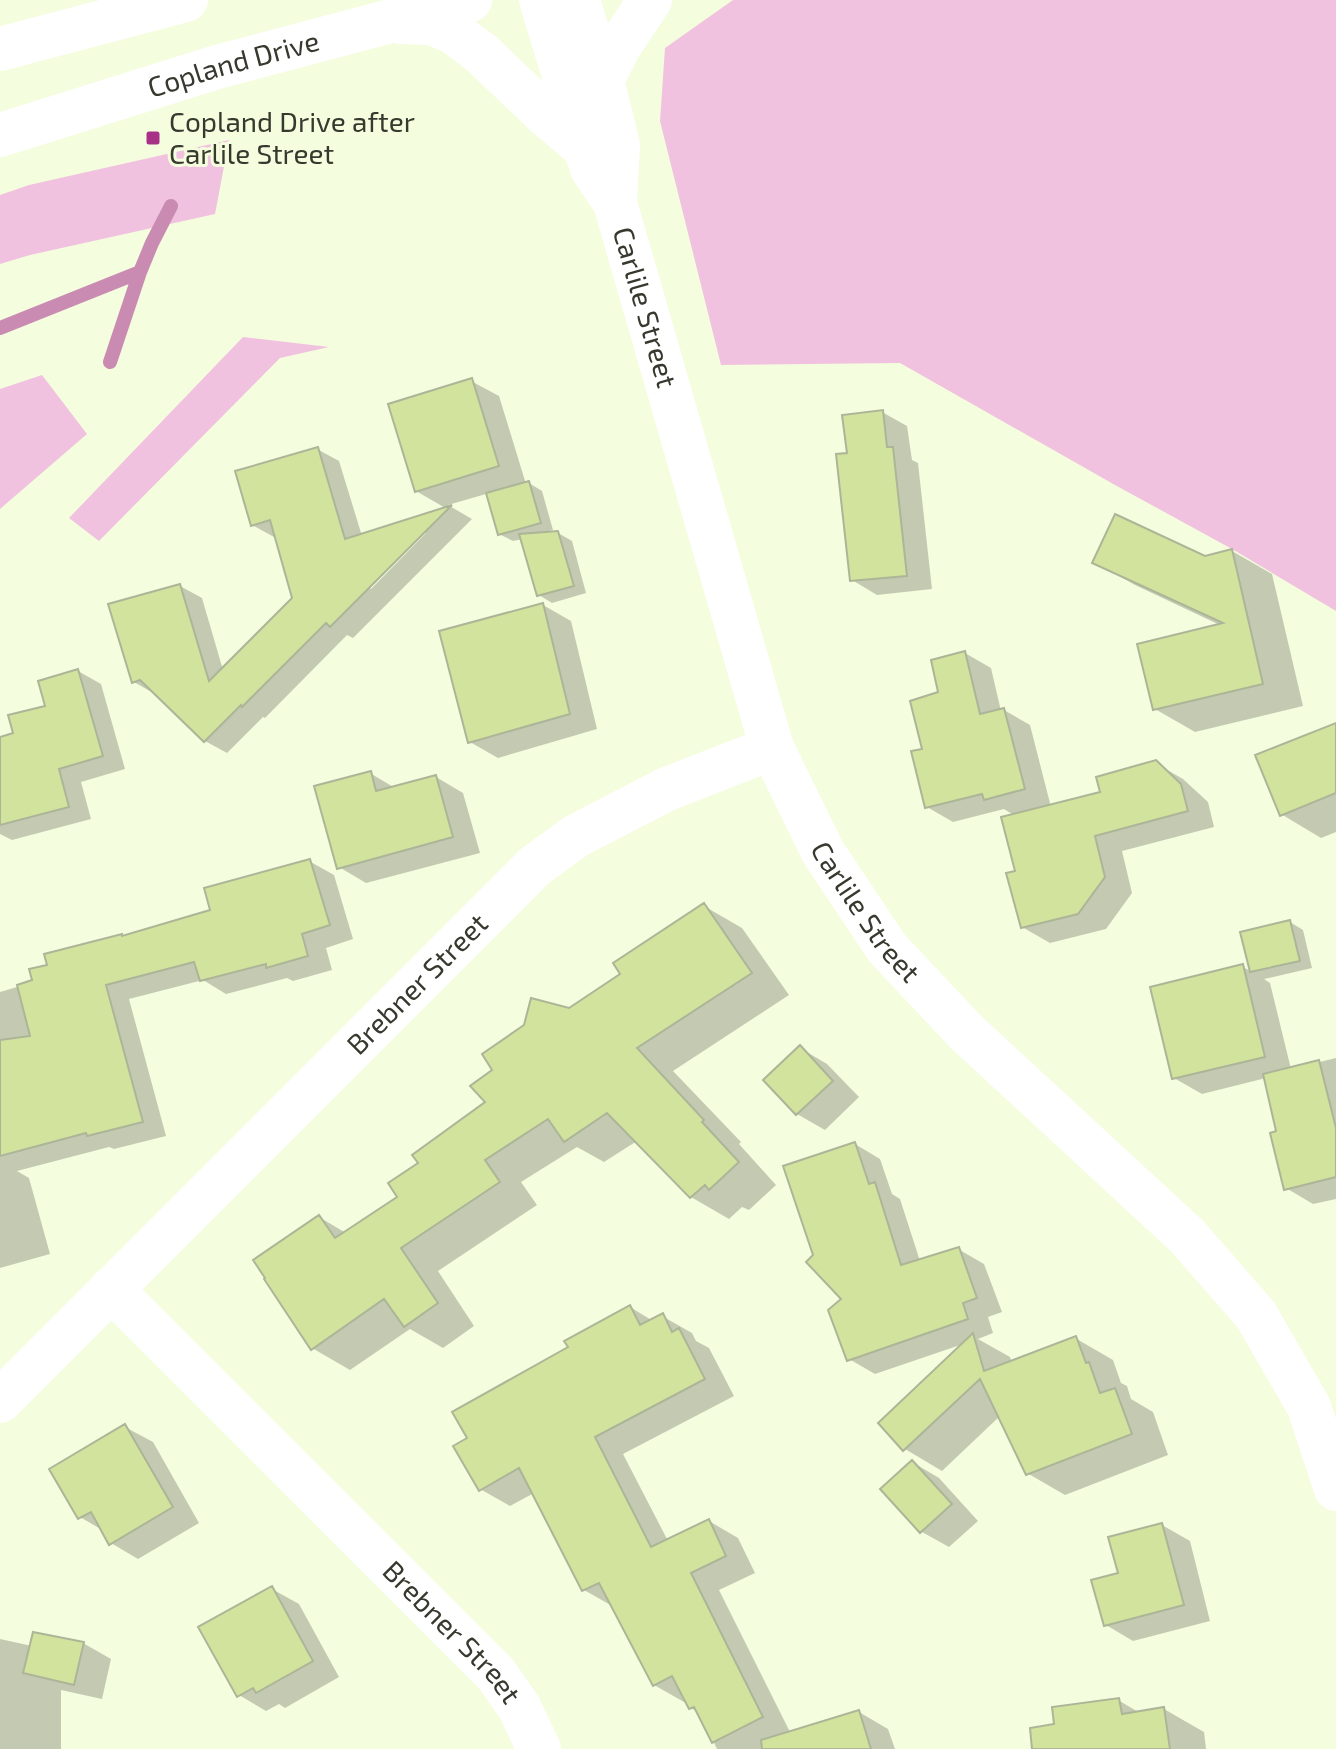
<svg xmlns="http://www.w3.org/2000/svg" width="1336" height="1749" font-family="'Exo 2',sans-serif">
<rect width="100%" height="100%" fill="#f4fdde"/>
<path fill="#f1c2df" d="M 733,0 L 1336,0 L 1336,611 L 1232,549 L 1115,485 L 900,363 L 721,365 L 660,121 L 665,48 Z
M 229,140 L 215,214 L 30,255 L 0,264 L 0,195 L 29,185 Z
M 243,337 L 329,347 L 280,358 L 99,541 L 69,518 Z
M 42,375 L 87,434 L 0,509 L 0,389 Z"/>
<path fill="#0003" fill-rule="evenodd" d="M 471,381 L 499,396 L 526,484 L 529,483 L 542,491 L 553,530 L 545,532 L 558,533 L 572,541 L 586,593 L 552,603 L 539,595 L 523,539 L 513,541 L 499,534 L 486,494 L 448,505 L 472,519 L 353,638 L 347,635 L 265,718 L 263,717 L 227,753 L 205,741 L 155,694 L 134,682 L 180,586 L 202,598 L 223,670 L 295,598 L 277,536 L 274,537 L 252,525 L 317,449 L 339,461 L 362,536 L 447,509 L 416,491 ZM 421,533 L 426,533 L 371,589 L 368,587 Z
M 882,412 L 907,426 L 912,460 L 918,463 L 932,589 L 877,595 L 852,580 L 849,455 Z
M 1232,551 L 1272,574 L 1303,706 L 1195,732 L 1155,709 L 1222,626 L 1135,585 L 1095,562 L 1204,558 Z
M 543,605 L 571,621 L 597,729 L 498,758 L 470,742 Z
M 965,653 L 991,668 L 1001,711 L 1004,710 L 1030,725 L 1051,807 L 1103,794 L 1155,763 L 1183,779 L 1208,802 L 1214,827 L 1122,851 L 1132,893 L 1106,929 L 1050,943 L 1022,927 L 1017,872 L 1015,816 L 1004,809 L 953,822 L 927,807 L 924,750 L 941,694 Z
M 78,671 L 101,684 L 125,769 L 81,782 L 91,819 L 12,840 L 0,834 L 0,739 L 15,735 L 48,707 Z
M 1336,725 L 1336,832 L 1321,838 L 1281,814 Z
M 370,773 L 395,788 L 436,777 L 463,793 L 480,853 L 366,883 L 339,867 Z
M 309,861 L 334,875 L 353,939 L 326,948 L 332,970 L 293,981 L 287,978 L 226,994 L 203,980 L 129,999 L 166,1136 L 114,1149 L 109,1147 L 17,1171 L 29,1178 L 50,1254 L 0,1268 L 0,992 L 34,982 L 49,966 L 121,936 L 125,938 L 213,912 Z
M 704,906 L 742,928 L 789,995 L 673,1071 L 741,1142 L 739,1144 L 776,1185 L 749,1210 L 742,1207 L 729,1219 L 691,1197 L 637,1141 L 604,1162 L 577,1147 L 521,1182 L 537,1205 L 438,1271 L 474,1326 L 443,1348 L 410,1329 L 350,1370 L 312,1348 L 319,1217 L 346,1233 L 399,1197 L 421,1164 L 488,1102 L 569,1010 L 622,974 Z
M 1290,922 L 1303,930 L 1312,968 L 1264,979 L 1270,983 L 1291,1069 L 1336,1058 L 1336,1199 L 1313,1204 L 1286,1188 L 1279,1132 L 1266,1078 L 1202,1094 L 1174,1078 L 1243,967 L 1252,972 L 1243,933 Z
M 800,1048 L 827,1064 L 859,1097 L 825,1130 L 797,1114 Z
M 855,1144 L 880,1159 L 892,1194 L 900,1199 L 920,1261 L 958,1249 L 984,1264 L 1002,1312 L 988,1317 L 993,1333 L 978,1339 L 1010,1357 L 1012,1363 L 1075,1338 L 1113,1360 L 1121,1383 L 1127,1386 L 1131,1399 L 1153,1412 L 1168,1455 L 1065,1495 L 1027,1473 L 1000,1416 L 942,1471 L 905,1449 L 966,1343 L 875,1374 L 849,1359 L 844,1299 L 816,1256 Z
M 630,1307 L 653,1321 L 662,1316 L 692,1333 L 696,1341 L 709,1348 L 734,1396 L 623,1454 L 668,1541 L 709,1521 L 738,1538 L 755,1573 L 719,1590 L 790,1732 L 859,1712 L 888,1729 L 895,1749 L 717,1749 L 699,1712 L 690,1708 L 687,1700 L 684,1702 L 654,1685 L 614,1607 L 584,1590 L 534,1493 L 510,1506 L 480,1489 L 470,1439 L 571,1348 Z
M 125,1427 L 153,1442 L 199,1523 L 138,1559 L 111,1543 L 104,1531 L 80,1517 Z
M 912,1462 L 939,1478 L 978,1521 L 949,1547 L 922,1532 L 883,1489 Z
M 1162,1525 L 1190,1541 L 1210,1621 L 1133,1641 L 1106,1625 L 1120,1574 Z
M 272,1589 L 299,1604 L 339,1677 L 285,1708 L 279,1704 L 266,1711 L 239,1695 Z
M 0,1639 L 32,1646 L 83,1643 L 111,1659 L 102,1699 L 61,1690 L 61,1749 L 0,1749 Z
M 1118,1700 L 1140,1713 L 1164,1709 L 1204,1732 L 1206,1749 L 1058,1749 Z"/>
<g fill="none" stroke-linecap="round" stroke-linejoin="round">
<path stroke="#ca8bb3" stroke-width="14" d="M 0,328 L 140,272 L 152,243 L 171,206
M 110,362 L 140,272"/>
</g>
<path fill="#d1e39d" stroke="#adb598" stroke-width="2" d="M 472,378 L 499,466 L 415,492 L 388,404 Z
M 883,410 L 887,447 L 893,447 L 907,576 L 850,581 L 836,454 L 847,453 L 842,415 Z
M 318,447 L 345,539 L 452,505 L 330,627 L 326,623 L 242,707 L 241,705 L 204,742 L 140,680 L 132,683 L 108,604 L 180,584 L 209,681 L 292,598 L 270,520 L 251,526 L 235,471 Z
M 529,481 L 541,523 L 498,535 L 486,493 Z
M 1115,514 L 1205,556 L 1232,549 L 1263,684 L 1153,710 L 1137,644 L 1223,623 L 1092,563 Z
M 558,531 L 574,586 L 537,596 L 519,534 Z
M 543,603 L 570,714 L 468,743 L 439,631 Z
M 965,651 L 980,714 L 1004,708 L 1025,789 L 984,800 L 982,794 L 925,808 L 911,751 L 922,749 L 910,701 L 938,692 L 931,660 Z
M 78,669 L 103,756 L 59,769 L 69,807 L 0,825 L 0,737 L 13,733 L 8,715 L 45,706 L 38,681 Z
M 1336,723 L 1336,793 L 1280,816 L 1255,755 Z
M 1156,760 L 1181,784 L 1188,811 L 1095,836 L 1105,877 L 1078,914 L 1021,928 L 1006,873 L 1015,871 L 1001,817 L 1100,792 L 1096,777 Z
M 371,771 L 376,791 L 436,775 L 453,837 L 337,869 L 314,786 Z
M 310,859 L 330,925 L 302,934 L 308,956 L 266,968 L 266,964 L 200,981 L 194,962 L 106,985 L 143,1122 L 87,1136 L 86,1133 L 0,1156 L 0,1040 L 30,1036 L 17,985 L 32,980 L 29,969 L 47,965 L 44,954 L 122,934 L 122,936 L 210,910 L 204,888 Z
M 704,903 L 752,973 L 637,1048 L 704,1120 L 702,1122 L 739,1162 L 709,1190 L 705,1185 L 690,1198 L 607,1113 L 564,1142 L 548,1119 L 485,1160 L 500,1182 L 401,1248 L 438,1303 L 404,1327 L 384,1299 L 311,1350 L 264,1279 L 265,1278 L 253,1260 L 319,1215 L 335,1238 L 397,1197 L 388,1183 L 418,1163 L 412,1155 L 485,1102 L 470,1086 L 492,1070 L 482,1054 L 524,1025 L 531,998 L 569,1008 L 620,974 L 613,963 Z
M 1290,920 L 1300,961 L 1250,972 L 1240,932 Z
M 1243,964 L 1265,1057 L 1172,1079 L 1150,987 Z
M 800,1045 L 833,1081 L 796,1115 L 763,1080 Z
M 1319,1060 L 1336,1128 L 1336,1177 L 1284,1190 L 1270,1133 L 1276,1131 L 1263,1074 Z
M 855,1142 L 869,1184 L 875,1182 L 901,1265 L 959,1247 L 977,1298 L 963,1303 L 968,1319 L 847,1361 L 828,1310 L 841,1299 L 806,1262 L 813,1255 L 783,1166 Z
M 630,1305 L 640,1325 L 663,1313 L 672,1332 L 679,1328 L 705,1379 L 595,1437 L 651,1547 L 709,1519 L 726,1556 L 691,1573 L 763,1717 L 712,1743 L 694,1707 L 689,1709 L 672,1676 L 653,1686 L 599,1583 L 582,1591 L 519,1468 L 479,1491 L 453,1446 L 467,1438 L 452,1412 L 568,1347 L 564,1341 Z
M 973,1333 L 984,1371 L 1076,1336 L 1086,1363 L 1089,1362 L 1100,1393 L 1115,1388 L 1132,1434 L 1026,1475 L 980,1379 L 903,1451 L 878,1423 Z
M 125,1424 L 173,1507 L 109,1545 L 91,1512 L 78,1519 L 49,1469 Z
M 912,1460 L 952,1504 L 920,1533 L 880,1489 Z
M 1162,1523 L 1184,1605 L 1104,1626 L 1091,1580 L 1118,1573 L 1108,1537 Z
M 272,1586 L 313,1661 L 256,1693 L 253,1688 L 237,1697 L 198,1627 Z
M 33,1632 L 84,1642 L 74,1685 L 23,1673 Z
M 1119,1698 L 1122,1714 L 1164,1707 L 1170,1749 L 1032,1749 L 1030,1728 L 1054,1724 L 1052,1707 Z
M 859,1710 L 871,1749 L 762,1749 L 761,1740 Z"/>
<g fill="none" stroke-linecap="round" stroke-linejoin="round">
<g stroke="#fff" stroke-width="44">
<path id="s1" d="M 541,0 L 592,169 L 615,203 L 772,748 L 823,852 L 887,948 L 966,1032 L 1187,1236 L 1256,1315 L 1309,1407 L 1336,1489"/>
<path d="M 578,0 L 602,80 L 618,145 L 615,203"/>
<path id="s2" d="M 111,1289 L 496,1674 L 519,1707 L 539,1749"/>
<path id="s3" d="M 0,1401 L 535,866 L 576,836 L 667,789 L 772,748"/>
</g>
<g stroke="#fff" stroke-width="44">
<path d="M 401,22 L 431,23 L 453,32 L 481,53 L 544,113 L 585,148"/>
<path d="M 0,49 L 186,0"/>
<path d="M 602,80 L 620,45 L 650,0"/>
<path id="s4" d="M 0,135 L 217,67 L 470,0"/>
</g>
</g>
<rect fill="#a83188" stroke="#f4fdde" stroke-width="3" x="145" y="130" width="16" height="16" rx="4"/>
<g text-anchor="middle" stroke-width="6" stroke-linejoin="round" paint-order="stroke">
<g font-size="28" fill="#36392d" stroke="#f4fdde">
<text dy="10" stroke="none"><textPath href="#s4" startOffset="244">Copland Drive</textPath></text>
<text dy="10" stroke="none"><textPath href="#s1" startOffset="326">Carlile Street</textPath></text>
<text dy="10" stroke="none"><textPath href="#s1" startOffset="974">Carlile Street</textPath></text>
<text dy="10" stroke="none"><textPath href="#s3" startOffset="590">Brebner Street</textPath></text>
<text dy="10" stroke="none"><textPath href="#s2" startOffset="484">Brebner Street</textPath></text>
</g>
<g font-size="28" fill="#36392d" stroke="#f4fdde" text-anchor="start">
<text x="169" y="132">Copland Drive after<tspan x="169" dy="32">Carlile Street</tspan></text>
</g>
</g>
</svg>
